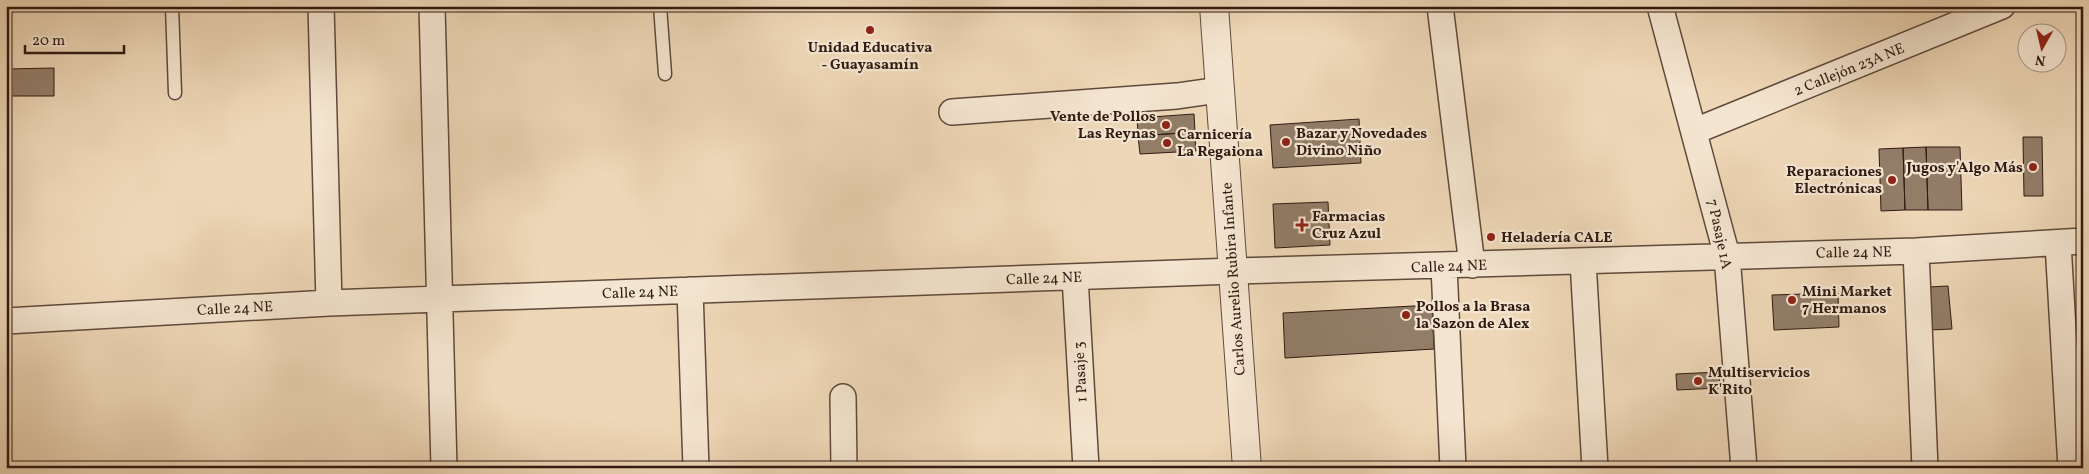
<svg xmlns="http://www.w3.org/2000/svg" width="2089" height="474" font-family="Vollkorn,serif">
<rect width="100%" height="100%" fill="#eed7b7"/>
<filter id="stains"><feTurbulence type="fractalNoise" baseFrequency=".004" numOctaves="4"/><feColorMatrix values="0 0 0 0 .2 0 0 0 0 .09 0 0 0 0 .02 0 0 0 .5 -.17"/></filter>
<radialGradient id="worn" r=".72"><stop offset=".6" stop-color="#630" stop-opacity="0"/><stop offset="1" stop-color="#630" stop-opacity=".3"/></radialGradient>
<path fill="#927d68" stroke="#2f1b12" d="M 54,68 L 54,96 L 6,96 L 6,69 Z
M 1194,114 L 1195,132 L 1138,136 L 1137,118 Z
M 1359,119 L 1361,163 L 1273,168 L 1270,125 Z
M 1195,132 L 1196,151 L 1140,154 L 1138,136 Z
M 2082,134 L 2083,134 L 2083,189 L 2082,189 Z
M 2023,137 L 2042,137 L 2043,196 L 2024,196 Z
M 1926,147 L 1960,147 L 1962,210 L 1928,210 Z
M 1926,147 L 1928,210 L 1905,210 L 1903,148 Z
M 1903,148 L 1905,210 L 1881,211 L 1879,149 Z
M 1328,202 L 1330,245 L 1275,248 L 1273,204 Z
M 1948,286 L 1952,329 L 1930,330 L 1928,287 Z
M 1838,293 L 1839,327 L 1774,330 L 1772,295 Z
M 1432,305 L 1434,349 L 1285,358 L 1283,313 Z
M 1719,372 L 1720,388 L 1677,390 L 1676,374 Z"/>
<g fill="none" stroke-linecap="round" stroke-linejoin="round">
<g stroke="#5f4a3b" stroke-width="15">
<path id="service" d="M 172,6 L 175,93
M 660,6 L 665,74"/>
</g>
<g stroke="#5f4a3b" stroke-width="28">
<path id="minor" d="M 321,6 L 329,303
M 432,6 L 444,468
M 1440,6 L 1472,265
M 1660,6 L 1727,256 L 1744,468
M 952,112 L 1177,96 L 1219,90
M 1695,131 L 2002,6
M 2058,243 L 2071,468
M 1916,251 L 1925,468
M 1583,261 L 1595,468
M 1444,266 L 1453,468
M 1075,277 L 1086,468
M 690,290 L 696,468
M 6,321 L 329,303 L 1234,271 L 1916,251 L 2083,241
M 843,397 L 844,468"/>
</g>
<g stroke="#5f4a3b" stroke-width="30">
<path id="tertiary" d="M 1214,6 L 1247,468"/>
</g>
<use href="#service" stroke="#f4e5d0" stroke-width="12"/>
<use href="#minor" stroke="#f4e5d0" stroke-width="25"/>
<use href="#tertiary" stroke="#f4e5d0" stroke-width="28"/>
</g>
<g fill="#8f2418" stroke="#f4e5d0" stroke-width="2">
<circle cx="870" cy="30" r="5"/>
<circle cx="1166" cy="125" r="5"/>
<circle cx="1286" cy="142" r="5"/>
<circle cx="1167" cy="143" r="5"/>
<circle cx="2033" cy="167" r="5"/>
<circle cx="1892" cy="180" r="5"/>
<path d="M1299.5 217.5h5v5h5v5h-5v5h-5v-5h-5v-5h5z"/>
<circle cx="1491" cy="237" r="5"/>
<circle cx="1792" cy="300" r="5"/>
<circle cx="1406" cy="315" r="5"/>
<circle cx="1698" cy="381" r="5"/>
</g>
<g text-anchor="middle" stroke-width="4.5" stroke-linejoin="round" paint-order="stroke">
<g font-size="15" font-weight="bold" fill="#2f1b12" stroke="#f4e5d0" text-anchor="start">
<text x="870" y="52" text-anchor="middle">Unidad Educativa<tspan x="870" dy="17">- Guayasamín</tspan></text>
<text x="1156" y="121" text-anchor="end">Vente de Pollos<tspan x="1156" dy="17">Las Reynas</tspan></text>
<text x="1296" y="138">Bazar y Novedades<tspan x="1296" dy="17">Divino Niño</tspan></text>
<text x="1177" y="139">Carnicería<tspan x="1177" dy="17">La Regaiona</tspan></text>
<text x="2023" y="172" text-anchor="end">Jugos y'Algo Más</text>
<text x="1882" y="176" text-anchor="end">Reparaciones<tspan x="1882" dy="17">Electrónicas</tspan></text>
<text x="1312" y="221">Farmacias<tspan x="1312" dy="17">Cruz Azul</tspan></text>
<text x="1501" y="242">Heladería CALE</text>
<text x="1802" y="296">Mini Market<tspan x="1802" dy="17">7 Hermanos</tspan></text>
<text x="1416" y="311">Pollos a la Brasa<tspan x="1416" dy="17">la Sazon de Alex</tspan></text>
<text x="1708" y="377">Multiservicios<tspan x="1708" dy="17">K'Rito</tspan></text>
</g>
<g font-size="15" fill="#2f1b12" stroke="#f4e5d0">
<text transform="translate(1849 69) rotate(-22)" y="5">2 Callejón 23A NE</text>
<text transform="translate(1720 234) rotate(78)" y="5">7 Pasaje 1A</text>
<text transform="translate(1854 252) rotate(-1)" y="5">Calle 24 NE</text>
<text transform="translate(1449 266) rotate(-2)" y="5">Calle 24 NE</text>
<text transform="translate(1044 278) rotate(-2)" y="5">Calle 24 NE</text>
<text transform="translate(1233 279) rotate(-94)" y="5">Carlos Aurelio Rubira Infante</text>
<text transform="translate(640 292) rotate(-2)" y="5">Calle 24 NE</text>
<text transform="translate(235 308) rotate(-3)" y="5">Calle 24 NE</text>
<text transform="translate(1080 372) rotate(-93)" y="5">1 Pasaje 3</text>
</g>
</g>
<rect width="2089" height="474" fill="none" stroke="#eed7b7" stroke-width="25"/>
<rect x="8" y="8" width="2074" height="459" fill="none" stroke="#2f1b12" stroke-width="2.5"/>
<rect x="12" y="12" width="2064" height="449" fill="none" stroke="#2f1b12"/>
<g transform="translate(2042 48) rotate(188)"><circle r="24" fill="#f4e5d0" stroke="#a59484"/>
<path d="M0-4L9 19L0 12L-9 19Z" fill="#8f2418"/>
<text y="-8" font-size="14" font-weight="bold" text-anchor="middle" fill="#2f1b12">N</text>
</g>
<path d="M25 45v8h99v-8" fill="none" stroke="#2f1b12" stroke-width="2.5"/>
<text x="32" y="45" font-size="15" fill="#2f1b12" stroke="#f4e5d0" stroke-width="4" paint-order="stroke">20 m</text>
<rect width="100%" height="100%" filter="url(#stains)"/>
<rect width="100%" height="100%" fill="url(#worn)"/>
</svg>
